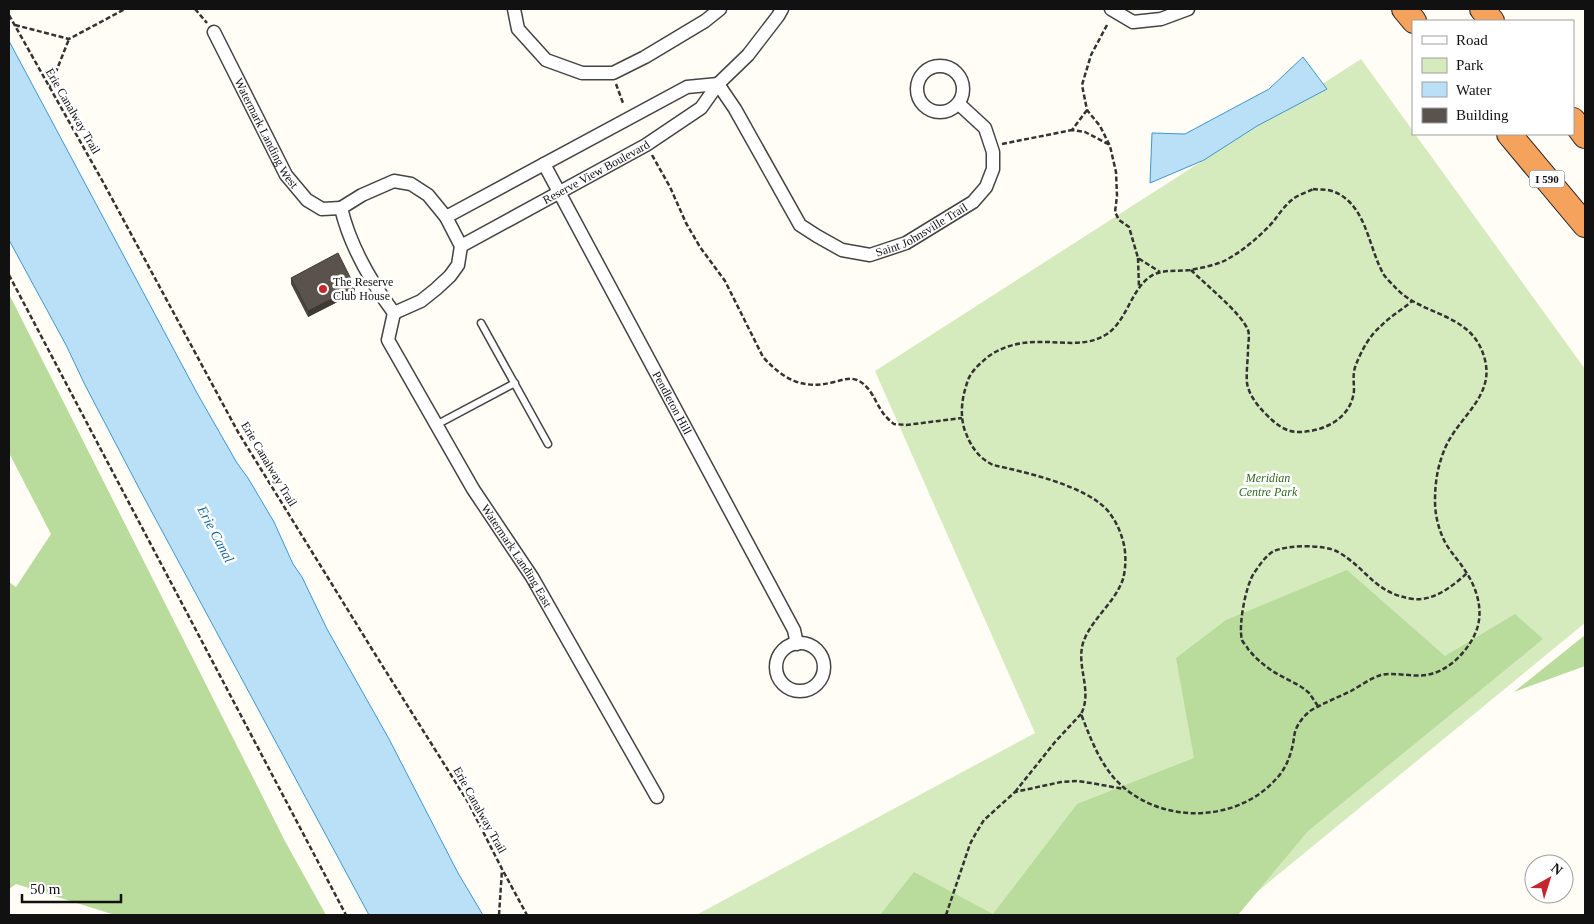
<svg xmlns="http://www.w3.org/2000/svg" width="1594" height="924" font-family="Georgia,serif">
<rect width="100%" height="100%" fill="#fffdf5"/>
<path fill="#d5ebbd" d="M 1361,59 L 1413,131 L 1413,134 L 1415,134 L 1585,369 L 1585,623 L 1229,915 L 696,915 L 1035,733 L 875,371 Z"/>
<path fill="#b9dc9c" d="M 9,294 L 286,843 L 326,915 L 115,915 L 16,884 L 9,889 L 9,582 L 16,587 L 51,534 L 9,453 Z
M 1347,570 L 1445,656 L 1515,614 L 1543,639 L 1308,831 L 1238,915 L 880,915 L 914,872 L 993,914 L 1077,804 L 1194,758 L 1176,658 L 1226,620 Z
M 1585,635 L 1585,666 L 1514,692 Z"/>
<path fill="#b9e0f7" stroke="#3f96cf" d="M 9,41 L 197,393 L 237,463 L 248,478 L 274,522 L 293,564 L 302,577 L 327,629 L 389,739 L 458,873 L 483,915 L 369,915 L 140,490 L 85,385 L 66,345 L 9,240 Z
M 1303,57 L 1327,89 L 1257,126 L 1204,160 L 1150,183 L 1152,133 L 1185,134 L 1269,89 Z"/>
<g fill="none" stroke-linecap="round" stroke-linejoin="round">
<g stroke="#444" stroke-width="9">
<path id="lane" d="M 481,323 L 548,444
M 436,425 L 515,383"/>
</g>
<g stroke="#444" stroke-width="15">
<g id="street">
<path d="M 514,9 L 518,29 L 546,60 L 582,73 L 613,73 L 645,57 L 705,21 L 720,9"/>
<path d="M 1111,9 L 1133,22 L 1161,19 L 1188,9"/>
<path id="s1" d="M 214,32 L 286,175 L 307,200 L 322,209 L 341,208"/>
<circle cx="940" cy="89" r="23"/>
<path id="s2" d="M 718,84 L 735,109 L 800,225 L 817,236 L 842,250 L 870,255 L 906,243 L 973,202 L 986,187 L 993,169 L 993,152 L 985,128 L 959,104"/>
<path id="s3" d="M 544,164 L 794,630 L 797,644"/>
<path d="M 394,181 L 411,184 L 428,195 L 446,217 L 461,246 L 458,265 L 450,276 L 436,289 L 421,301 L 394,313 C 371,282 350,246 341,208 L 362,195 Z"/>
<path d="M 446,217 L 687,87 L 718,84"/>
<path id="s4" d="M 461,246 L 646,145 L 701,108 L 718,84 L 748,55 L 778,16 L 782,9"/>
<path id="s5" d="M 394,313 L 388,340 L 473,489 L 532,577 L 657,797"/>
<circle cx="800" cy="667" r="24"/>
</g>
</g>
<g stroke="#222" stroke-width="26">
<path id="highway" d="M 1404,9 L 1414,21
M 1482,9 L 1492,21
M 1573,120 L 1585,136
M 1509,134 L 1585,225"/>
</g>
<path stroke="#333" stroke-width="2.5" stroke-dasharray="5 2.5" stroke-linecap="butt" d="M 195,9 L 207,23
M 9,15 L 103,182 L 238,432 L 375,654 L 468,802 L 502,869 L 527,915
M 15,25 L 69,39 L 125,9
M 1107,25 L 1091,55 L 1082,85 L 1087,110 L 1100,126 L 1110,146 L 1116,172 L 1117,196 L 1115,212 L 1119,220 L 1129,227 L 1138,258 L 1160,272
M 616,84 L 623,103
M 50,87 L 69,39
M 1087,110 L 1072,130 L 1085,132 L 1110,145
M 1002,144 L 1072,130
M 652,155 L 670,187 L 686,223 L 700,247 L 725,281 L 763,357 C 784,380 803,390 834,382 C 842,380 849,377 857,380 C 871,386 875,402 883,413 C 886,417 890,421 894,424 L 906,425 L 962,418
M 1313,189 C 1319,190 1326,189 1332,191 C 1367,203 1368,248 1384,275 C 1387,279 1391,283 1394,286 C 1422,318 1473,311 1485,360 C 1494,396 1460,416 1446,446 C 1438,464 1435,481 1435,501 C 1435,516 1439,531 1446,544 C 1452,554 1460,562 1466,572 C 1478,590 1485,615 1474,636 C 1465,654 1447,672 1426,675 C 1411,677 1395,672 1381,675 C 1371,678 1360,686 1351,691 C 1337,698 1323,703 1310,711 C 1304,716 1299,722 1296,729 C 1294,734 1294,739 1293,744 C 1290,757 1286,768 1277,778 C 1236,825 1156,825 1114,778 C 1098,759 1090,737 1081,714 C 1093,691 1076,667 1083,643 C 1091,619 1115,603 1123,579 C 1126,568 1126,555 1124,545 C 1121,532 1116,521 1108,511 C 1087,486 1025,472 993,465 C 977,457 970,445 964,428 C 960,413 962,398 967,383 C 969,375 975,368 982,362 C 996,348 1017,342 1037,342 C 1062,341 1085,348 1107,334 C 1126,321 1130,294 1147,279 C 1160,268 1174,272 1190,270 C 1201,268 1216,265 1226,260 C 1244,250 1259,237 1273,222 C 1279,214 1285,205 1293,199 C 1298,195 1307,192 1313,189 Z
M 1138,258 L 1139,288
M 1191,270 C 1205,284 1241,313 1248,330 C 1250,336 1248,343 1248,349 C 1248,360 1246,372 1247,383 C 1249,397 1262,411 1272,420 C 1280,427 1288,432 1298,432 C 1323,432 1351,419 1354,391 C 1354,380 1352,373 1357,362 C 1362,350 1370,335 1380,327 C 1389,317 1402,310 1412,301
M 9,275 L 346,915
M 1318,706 C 1315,702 1312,697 1309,693 C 1302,686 1292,682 1283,677 C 1269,670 1258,661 1248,649 C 1247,646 1243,643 1242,640 C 1238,625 1246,585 1254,573 C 1259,566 1266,555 1274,551 C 1288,545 1324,544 1338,552 C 1368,569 1374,594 1414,599 C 1434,601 1453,586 1467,573
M 1015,792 L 1055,742 L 1081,714
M 499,915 L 502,870
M 946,915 L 970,844 L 976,833 L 984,820 L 1015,792 L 1061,782 L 1077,781 L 1091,783 L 1124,789"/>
<use href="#lane" stroke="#fff" stroke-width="6"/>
<use href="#street" stroke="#fff" stroke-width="12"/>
<use href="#highway" stroke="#f5a25d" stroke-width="24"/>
</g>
<path fill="#4d4742" d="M 291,278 L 355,293 L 308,317 L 291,284 Z"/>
<path fill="#3f3936" d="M 355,287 L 355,293 L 308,317 L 308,311 Z"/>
<path fill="#5a524d" stroke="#3f3936" d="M 338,253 L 355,287 L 308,311 L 291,278 Z"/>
<circle fill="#c4262e" stroke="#fff" stroke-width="2" cx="323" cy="289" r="5"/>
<g text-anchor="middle" stroke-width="5" stroke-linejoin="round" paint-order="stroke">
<rect fill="#fff" stroke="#585858" stroke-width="1" x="1529.5" y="170.5" width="35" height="17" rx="4"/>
<g font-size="11" font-weight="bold" fill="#111">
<text x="1547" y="183">I 590</text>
</g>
<g font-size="12" fill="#111" stroke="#fff">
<text transform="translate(73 111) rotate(60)" y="4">Erie Canalway Trail</text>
<text dy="4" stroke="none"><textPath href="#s1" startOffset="114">Watermark Landing West</textPath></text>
<text dy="4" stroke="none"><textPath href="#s4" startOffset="154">Reserve View Boulevard</textPath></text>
<text dy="4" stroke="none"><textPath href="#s2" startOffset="298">Saint Johnsville Trail</textPath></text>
<text dy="4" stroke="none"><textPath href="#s3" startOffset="271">Pendleton Hill</textPath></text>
<text transform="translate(269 464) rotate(59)" y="4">Erie Canalway Trail</text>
<text dy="4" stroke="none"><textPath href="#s5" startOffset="279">Watermark Landing East</textPath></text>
<text transform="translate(480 810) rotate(61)" y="4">Erie Canalway Trail</text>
</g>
<g font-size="12" fill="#111" stroke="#fff" text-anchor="start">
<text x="333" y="286">The Reserve<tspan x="333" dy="14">Club House</tspan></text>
</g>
<g font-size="12" font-style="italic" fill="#2f6b1f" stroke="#fff">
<text x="1268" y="482">Meridian<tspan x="1268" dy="14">Centre Park</tspan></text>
</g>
<g font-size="14" font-style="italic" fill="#1768a6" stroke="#fff">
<text transform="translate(216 534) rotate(62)" y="5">Erie Canal</text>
</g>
</g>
<rect width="1594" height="924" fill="none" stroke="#111111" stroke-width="20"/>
<rect x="1412" y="20" width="162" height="115" fill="#ffffff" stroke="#a0a0a0"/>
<rect x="1422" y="36" width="25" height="8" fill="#ffffff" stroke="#a0a0a0"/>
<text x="1456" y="45" font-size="15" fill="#111111">Road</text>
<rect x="1422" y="58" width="25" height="15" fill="#d5ebbd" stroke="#a0a0a0"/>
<text x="1456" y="70" font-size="15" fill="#111111">Park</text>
<rect x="1422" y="82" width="25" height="15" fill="#b9e0f7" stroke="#a0a0a0"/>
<text x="1456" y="95" font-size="15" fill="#111111">Water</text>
<rect x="1422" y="108" width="25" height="15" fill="#5a524d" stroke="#a0a0a0"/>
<text x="1456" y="120" font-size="15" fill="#111111">Building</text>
<g transform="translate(1549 879) rotate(39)"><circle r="24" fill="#ffffff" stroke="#a0a0a0"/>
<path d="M0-4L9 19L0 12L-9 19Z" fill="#c4262e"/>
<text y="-8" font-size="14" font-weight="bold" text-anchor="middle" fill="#111111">N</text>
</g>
<path d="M22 894v8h99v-8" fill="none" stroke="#111111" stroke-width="2.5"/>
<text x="30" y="894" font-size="15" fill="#111111" stroke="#ffffff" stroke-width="4" paint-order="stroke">50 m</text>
</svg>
